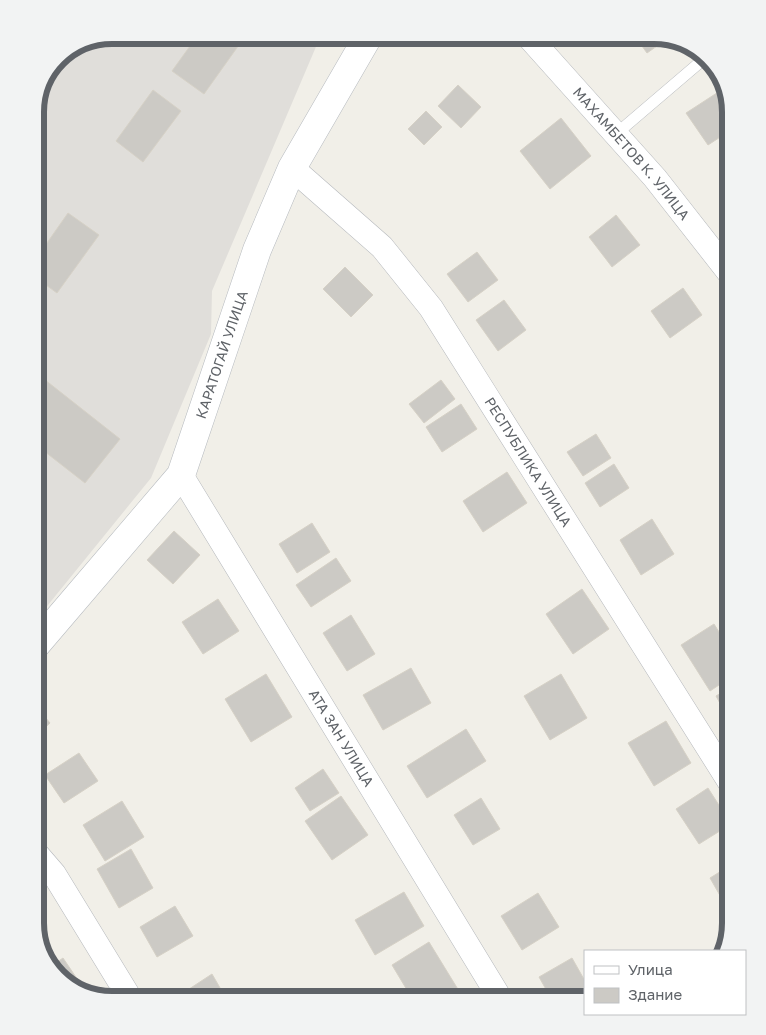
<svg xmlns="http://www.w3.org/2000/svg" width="766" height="1035" font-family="'Golos Text',sans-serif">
<rect width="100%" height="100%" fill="#f1efe8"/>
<path fill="#e0deda" d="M 112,35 L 321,35 L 212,291 L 211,334 L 151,478 L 35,621 L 35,106 L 61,54 Z"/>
<path fill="#cccac5" stroke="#d6d1c6" d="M 198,35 L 246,35 L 204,94 L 172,71 Z
M 634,35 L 659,35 L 664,41 L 647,53 Z
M 458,85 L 481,107 L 461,128 L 438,106 Z
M 723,89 L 726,95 L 731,112 L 731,130 L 708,145 L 686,113 Z
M 153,90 L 181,111 L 143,162 L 116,141 Z
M 426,111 L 442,127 L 424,145 L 408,129 Z
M 561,118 L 591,156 L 550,189 L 520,151 Z
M 68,213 L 99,235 L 57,293 L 35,277 L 35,260 Z
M 616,215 L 640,245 L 612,267 L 589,237 Z
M 477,252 L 498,280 L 468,302 L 447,274 Z
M 345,267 L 373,295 L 351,317 L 323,289 Z
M 683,288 L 702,315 L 670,338 L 651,311 Z
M 504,300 L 526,330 L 498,351 L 476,320 Z
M 35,372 L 120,439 L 85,483 L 35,444 Z
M 441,380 L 455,399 L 424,423 L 409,404 Z
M 461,404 L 477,429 L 442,452 L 426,427 Z
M 596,434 L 611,458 L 583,476 L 567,452 Z
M 614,464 L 629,488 L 600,507 L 585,483 Z
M 507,472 L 527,503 L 483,532 L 463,501 Z
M 652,519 L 674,554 L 641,575 L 620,540 Z
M 312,523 L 330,552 L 297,573 L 279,544 Z
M 174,531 L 200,555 L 173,584 L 147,560 Z
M 336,558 L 351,581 L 311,607 L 296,585 Z
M 582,589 L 609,629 L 573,654 L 546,614 Z
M 218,599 L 239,631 L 203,654 L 182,622 Z
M 351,615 L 375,654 L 347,671 L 323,633 Z
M 714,624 L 731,651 L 731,677 L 710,691 L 681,645 Z
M 411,668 L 431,703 L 383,730 L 363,695 Z
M 266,674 L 292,717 L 251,742 L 225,699 Z
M 561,674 L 587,718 L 550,740 L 524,696 Z
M 731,687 L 731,723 L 716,696 Z
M 35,705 L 50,723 L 35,737 Z
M 666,721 L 691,763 L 654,786 L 628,743 Z
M 466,729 L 486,761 L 427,798 L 407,766 Z
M 79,753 L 98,781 L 64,803 L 45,775 Z
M 323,769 L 339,793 L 310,811 L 295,788 Z
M 708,788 L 731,824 L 699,844 L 676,809 Z
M 341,796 L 368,835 L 332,860 L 305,821 Z
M 481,798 L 500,829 L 473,845 L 454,815 Z
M 122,801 L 144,837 L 105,861 L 83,825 Z
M 131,849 L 153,888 L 119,908 L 97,869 Z
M 731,865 L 731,903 L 726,906 L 710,878 Z
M 404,892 L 424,926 L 375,955 L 355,920 Z
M 538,893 L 559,927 L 522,950 L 501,916 Z
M 175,906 L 193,936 L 157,957 L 140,927 Z
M 429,942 L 459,991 L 444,1000 L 413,1000 L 392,965 Z
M 63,958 L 86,992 L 84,993 L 73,990 L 50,967 Z
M 572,958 L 585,981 L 585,997 L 580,1000 L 552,1000 L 539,977 Z
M 212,974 L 227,1000 L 183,1000 L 180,995 Z"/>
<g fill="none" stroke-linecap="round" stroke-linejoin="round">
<g stroke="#b5b8bc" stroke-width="12">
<path id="lane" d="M 616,134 L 705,58"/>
</g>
<g stroke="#b5b8bc" stroke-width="25">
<g id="street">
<path id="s1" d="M 527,35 L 655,178 L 731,275"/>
<path id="s2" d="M 292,168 L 382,247 L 431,308 L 731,784"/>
<path id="s3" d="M 181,475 L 501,1000"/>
<path d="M 35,852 L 54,874 L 131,1000"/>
</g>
</g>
<g stroke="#b6babf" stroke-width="29">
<g id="secondary">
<path id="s4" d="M 35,646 L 181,475 L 257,250 L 292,168 L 369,35"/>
</g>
</g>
<use href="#lane" stroke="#fff" stroke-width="11"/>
<use href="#street" stroke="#fff" stroke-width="24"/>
<use href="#secondary" stroke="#fff" stroke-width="28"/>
</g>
<g text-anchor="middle" stroke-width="4.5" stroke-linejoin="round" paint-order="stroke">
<g font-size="14" fill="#5f6368" stroke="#fff">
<text dy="5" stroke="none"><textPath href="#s1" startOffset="158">МАХАМБЕТОВ К. УЛИЦА</textPath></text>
<text dy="5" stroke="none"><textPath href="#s4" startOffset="352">КАРАТОГАЙ УЛИЦА</textPath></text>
<text dy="5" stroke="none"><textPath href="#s2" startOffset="380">РЕСПУБЛИКА УЛИЦА</textPath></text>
<text dy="5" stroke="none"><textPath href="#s3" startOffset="308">АТА ЗАН УЛИЦА</textPath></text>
</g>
</g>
<path d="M0 0H766V1035H0ZM112 44H654A68 68 0 0 1 722 112V923A68 68 0 0 1 654 991H112A68 68 0 0 1 44 923V112A68 68 0 0 1 112 44Z" fill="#f2f3f3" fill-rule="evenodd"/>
<path fill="none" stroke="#5f6368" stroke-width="6" d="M112 44H654A68 68 0 0 1 722 112V923A68 68 0 0 1 654 991H112A68 68 0 0 1 44 923V112A68 68 0 0 1 112 44Z"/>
<rect x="584" y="950" width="162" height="65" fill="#ffffff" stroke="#bfc1c3"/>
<rect x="594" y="966" width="25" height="8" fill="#ffffff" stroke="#bfc1c3"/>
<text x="628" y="975" font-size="15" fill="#5f6368">Улица</text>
<rect x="594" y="988" width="25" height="15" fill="#cccac5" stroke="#bfc1c3"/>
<text x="628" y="1000" font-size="15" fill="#5f6368">Здание</text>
</svg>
